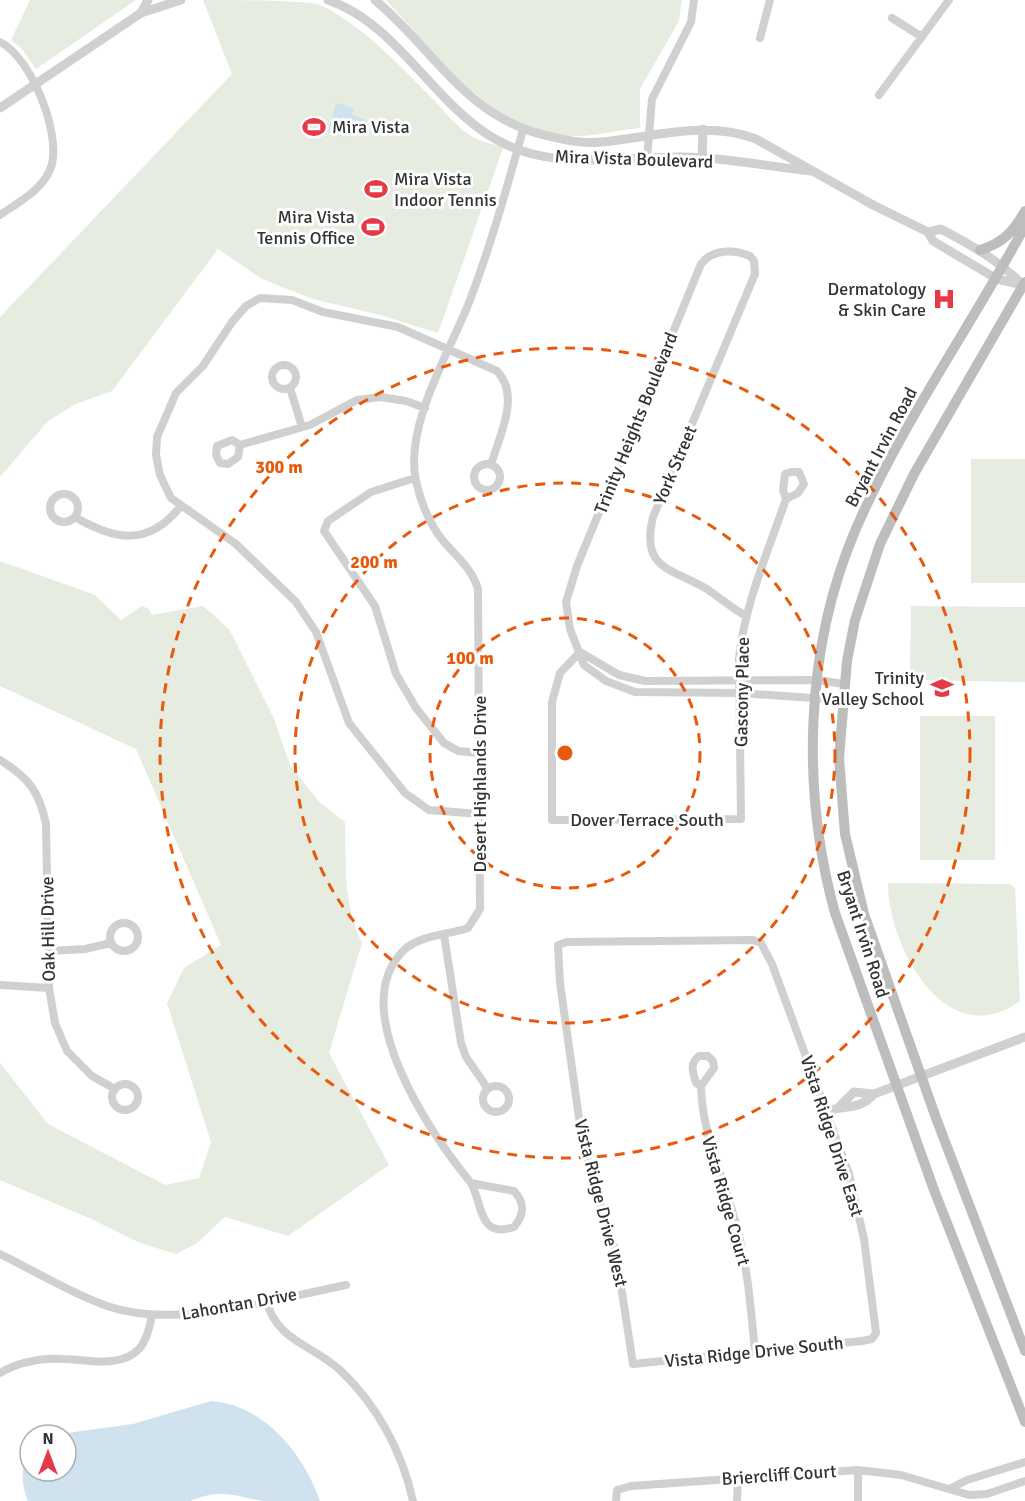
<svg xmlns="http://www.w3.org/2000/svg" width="1025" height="1501" font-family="Signika,sans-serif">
<rect width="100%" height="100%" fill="#fff"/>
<path fill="#e6ecdf" d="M 30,0 L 136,0 L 36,69 L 21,48 L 11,40 Z
M 203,0 C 233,0 291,0 317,4 C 357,20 400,66 430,96 C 444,110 455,127 473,137 C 482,142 494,144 503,148 L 438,333 L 380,315 L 313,299 L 262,279 L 218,249 L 112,391 L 76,404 L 48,421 L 0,477 L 0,317 L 232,74 Z
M 386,0 L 682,0 L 679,21 L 640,89 L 640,128 C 619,130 596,136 576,136 C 492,135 438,55 386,0 Z
M 971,459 L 1025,459 L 1025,583 L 971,583 Z
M 0,561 L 95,595 L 121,620 L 142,606 L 149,609 L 152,615 L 203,606 L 229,629 L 274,719 L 290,765 L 319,802 L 345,822 C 346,863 343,905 362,943 L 329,1053 L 389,1165 L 288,1236 L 225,1217 L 197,1243 L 176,1254 L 140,1243 L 89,1218 L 0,1180 L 0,1063 L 48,1124 L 165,1185 L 199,1178 L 211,1142 L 167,1003 L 184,968 L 221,945 L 136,749 L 0,686 Z
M 911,606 L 1025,607 L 1025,682 L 910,680 Z
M 920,716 L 995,716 L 995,860 L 920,860 Z
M 888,883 L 1010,884 L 1015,888 L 1020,1001 C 945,1055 888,945 888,883 Z"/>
<path fill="#cfe2ee" d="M 336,103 L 354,108 L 352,115 L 367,120 L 363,136 L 346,131 L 345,137 L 328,132 Z
M 211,1401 C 264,1405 303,1453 320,1501 C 302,1501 281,1501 263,1501 C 233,1496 222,1488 190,1501 L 28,1501 C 21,1485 20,1467 30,1452 L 30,1471 L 66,1471 L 66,1435 L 52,1435 L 133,1424 Z"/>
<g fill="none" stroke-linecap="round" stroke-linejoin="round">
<path stroke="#d0d0d0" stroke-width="8" d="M 892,18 L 922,37
M 760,38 L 770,0
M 0,42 C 31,57 60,131 52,164 C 46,188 19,202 0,215
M 879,95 L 949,0
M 647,158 L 652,99 L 691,22 L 694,0
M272 377a12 12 0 1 1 24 0a12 12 0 1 1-24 0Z
M 290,388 L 302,427
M 232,440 L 240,445 L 238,457 L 228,464 L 220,463 L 216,455 L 217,446 Z
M 240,445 L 310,425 L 357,400 L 381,397 L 406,401 L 425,408
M474 477a13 13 0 1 1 26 0a13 13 0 1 1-26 0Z
M 791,472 L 799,472 L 804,484 L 798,493 L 786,499 L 783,490 L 785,474 Z
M 415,478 L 371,492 L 328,521 L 324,531 L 375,606 L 396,674 L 416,708 L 444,743 L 458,751 L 480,753
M50 508a14 14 0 1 1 28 0a14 14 0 1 1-28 0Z
M 75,517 C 114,540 148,547 180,507
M 746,616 C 732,608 720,598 707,589 C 672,568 640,570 653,517 L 755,274 L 754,261 L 750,256 C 734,249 712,249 701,264 L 577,566 L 566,602 L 570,629 L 584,665 L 606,681 L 635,692 L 740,693 L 842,700
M 580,652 L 560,673 L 552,702 L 552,820 L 741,819 L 739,658 C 745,603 768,552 786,499
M 580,652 L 619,675 L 645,681 L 817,680 L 844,684
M 0,760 C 29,778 39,791 46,824 L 49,988 L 55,1023 L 67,1051 L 92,1076 L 115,1089
M 480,814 L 429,810 L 405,793 L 349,723 L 316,632 L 296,602 L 236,544 L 171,498 L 160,475 L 156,455 L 157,437 L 176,393 L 203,366 L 232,322 L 246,306 L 260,298 L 292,300 L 323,312 L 398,327 L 497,371 C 521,396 499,436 491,465
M110 937a14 14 0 1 1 28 0a14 14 0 1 1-28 0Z
M 444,935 L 461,1043 L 466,1057 L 488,1089
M 753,940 L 761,943 L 772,964 L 849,1174 L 864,1239 L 876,1333 L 872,1339 L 862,1341 L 633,1364 L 616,1253 L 591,1174 L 581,1132 L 560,983 L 558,945 L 567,942 Z
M 49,951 L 85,949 L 111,943
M 0,985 L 49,988
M 699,1056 L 708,1056 L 713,1061 L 714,1068 L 701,1086 L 696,1083 C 693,1072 689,1064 699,1056 Z
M112 1097a13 13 0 1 1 26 0a13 13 0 1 1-26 0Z
M483 1099a13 13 0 1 1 26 0a13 13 0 1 1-26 0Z
M 701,1086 C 702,1136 725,1180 737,1228 C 748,1269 751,1310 755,1352
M 471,1183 C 432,1135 344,1009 404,950 C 420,935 448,935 468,928 L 480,909 L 478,589 C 472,569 458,558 444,542 C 429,524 421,503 416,481 C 404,425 450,352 470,300 C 491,245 507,187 523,130
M 471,1183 L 514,1191 C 525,1203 525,1214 514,1227 C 478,1239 483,1204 471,1183 Z
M 0,1254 C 35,1271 70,1293 107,1306 C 177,1330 275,1299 346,1285
M 266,1300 C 277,1341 311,1344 340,1370 C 377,1405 402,1451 413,1501
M 0,1373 C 19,1362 41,1358 63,1359 C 86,1359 120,1369 139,1349 C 147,1340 150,1326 152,1315
M 951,1488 L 967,1480 L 1025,1462
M 616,1501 L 617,1490 L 631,1486 L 858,1470 L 901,1475 L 969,1495 L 987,1494 L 1025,1481
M 737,1501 L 738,1478
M 858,1501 L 858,1470"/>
<path stroke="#d0d0d0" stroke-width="9" d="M 328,0 C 395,23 429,96 487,134 C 546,174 618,156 683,157 C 725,157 769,167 811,171
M 375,0 C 434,49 464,115 544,135 C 564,140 582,144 602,142 C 654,137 706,120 756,139 L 873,205 L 928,232 L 933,241 L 997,279 L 1023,285
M 141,13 L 148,0
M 0,108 L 141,13 L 181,0
M 702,159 L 703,129
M 928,232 L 941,229 C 971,245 998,260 1022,284
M 840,1106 L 854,1092 L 874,1094
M 827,1111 C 845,1105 860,1110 874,1094 L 1025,1037"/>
<path stroke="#bdbdbd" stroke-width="10" d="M 1025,226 C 970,328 901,424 855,531 C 805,649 801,790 835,913 L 934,1190 L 1025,1422
M 980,250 C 1003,243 1013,232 1025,211
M 1025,282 L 914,474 L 880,544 L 855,620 L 847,661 L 839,758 L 845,834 L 864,914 L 936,1118 L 1025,1351"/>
</g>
<g fill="none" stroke="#e8590c" stroke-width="3" stroke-dasharray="10 8">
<circle cx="565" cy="753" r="135"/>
<circle cx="565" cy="753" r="270"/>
<circle cx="565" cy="753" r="405"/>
</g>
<defs>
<g id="stadium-bare" transform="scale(1.8)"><path d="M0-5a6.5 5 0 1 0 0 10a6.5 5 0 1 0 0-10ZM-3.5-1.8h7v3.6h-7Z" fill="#e63946" stroke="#fff" stroke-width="2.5" paint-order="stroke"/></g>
<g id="hospital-bare" transform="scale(1.8)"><path d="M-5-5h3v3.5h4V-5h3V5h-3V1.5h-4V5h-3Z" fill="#e63946" stroke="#fff" stroke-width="2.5" paint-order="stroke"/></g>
<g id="school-bare" transform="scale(1.8)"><path d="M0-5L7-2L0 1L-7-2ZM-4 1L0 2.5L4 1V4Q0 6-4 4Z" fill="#e63946" stroke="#fff" stroke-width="2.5" paint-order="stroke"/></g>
</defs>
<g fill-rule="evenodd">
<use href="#stadium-bare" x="314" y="127"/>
<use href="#stadium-bare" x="376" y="189"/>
<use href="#stadium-bare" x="373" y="227"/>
<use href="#hospital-bare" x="944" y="299"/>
<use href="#school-bare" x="942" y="688"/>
</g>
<g text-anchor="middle" stroke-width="6" stroke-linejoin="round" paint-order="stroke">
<g font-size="18" fill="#333" stroke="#fff" text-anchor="end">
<text x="332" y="133" text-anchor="start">Mira Vista</text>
<text x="394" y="185" text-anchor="start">Mira Vista<tspan x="394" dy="21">Indoor Tennis</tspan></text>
<text x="355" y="223">Mira Vista<tspan x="355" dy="21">Tennis Office</tspan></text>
<text x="926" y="295">Dermatology<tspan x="926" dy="21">&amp; Skin Care</tspan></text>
<text x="924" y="684">Trinity<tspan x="924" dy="21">Valley School</tspan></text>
</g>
<g font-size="18" fill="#333" stroke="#fff">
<text transform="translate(634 159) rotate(2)" y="6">Mira Vista Boulevard</text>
<text transform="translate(636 423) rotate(-68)" y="6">Trinity Heights Boulevard</text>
<text transform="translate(881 447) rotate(-62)" y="6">Bryant Irvin Road</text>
<text transform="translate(675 465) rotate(-67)" y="6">York Street</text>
<text transform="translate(742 692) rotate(-89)" y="6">Gascony Place</text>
<text transform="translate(480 784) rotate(-90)" y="6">Desert Highlands Drive</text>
<text x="647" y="826">Dover Terrace South</text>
<text transform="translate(48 929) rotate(-91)" y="6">Oak Hill Drive</text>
<text transform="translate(863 934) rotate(72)" y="6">Bryant Irvin Road</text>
<text transform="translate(832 1136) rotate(72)" y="6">Vista Ridge Drive East</text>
<text transform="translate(726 1201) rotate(74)" y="6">Vista Ridge Court</text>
<text transform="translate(601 1203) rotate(76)" y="6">Vista Ridge Drive West</text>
<text transform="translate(239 1304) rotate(-10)" y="6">Lahontan Drive</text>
<text transform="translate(754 1352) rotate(-6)" y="6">Vista Ridge Drive South</text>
<text transform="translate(779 1475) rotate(-4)" y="6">Briercliff Court</text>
</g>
</g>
<circle cx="565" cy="753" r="9" fill="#e8590c" stroke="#fff" stroke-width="3"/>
<g font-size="18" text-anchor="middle" font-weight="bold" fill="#e8590c" stroke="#fff" stroke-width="6" stroke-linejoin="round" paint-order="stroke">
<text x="279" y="473">300 m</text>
<text x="374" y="568">200 m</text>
<text x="470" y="664">100 m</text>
</g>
<g transform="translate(48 1453)"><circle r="28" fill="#ffffff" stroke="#adadad" stroke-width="1.5"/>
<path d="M0-4.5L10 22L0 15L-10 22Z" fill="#e63946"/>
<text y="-9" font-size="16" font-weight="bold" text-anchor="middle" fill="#333333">N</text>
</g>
</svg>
